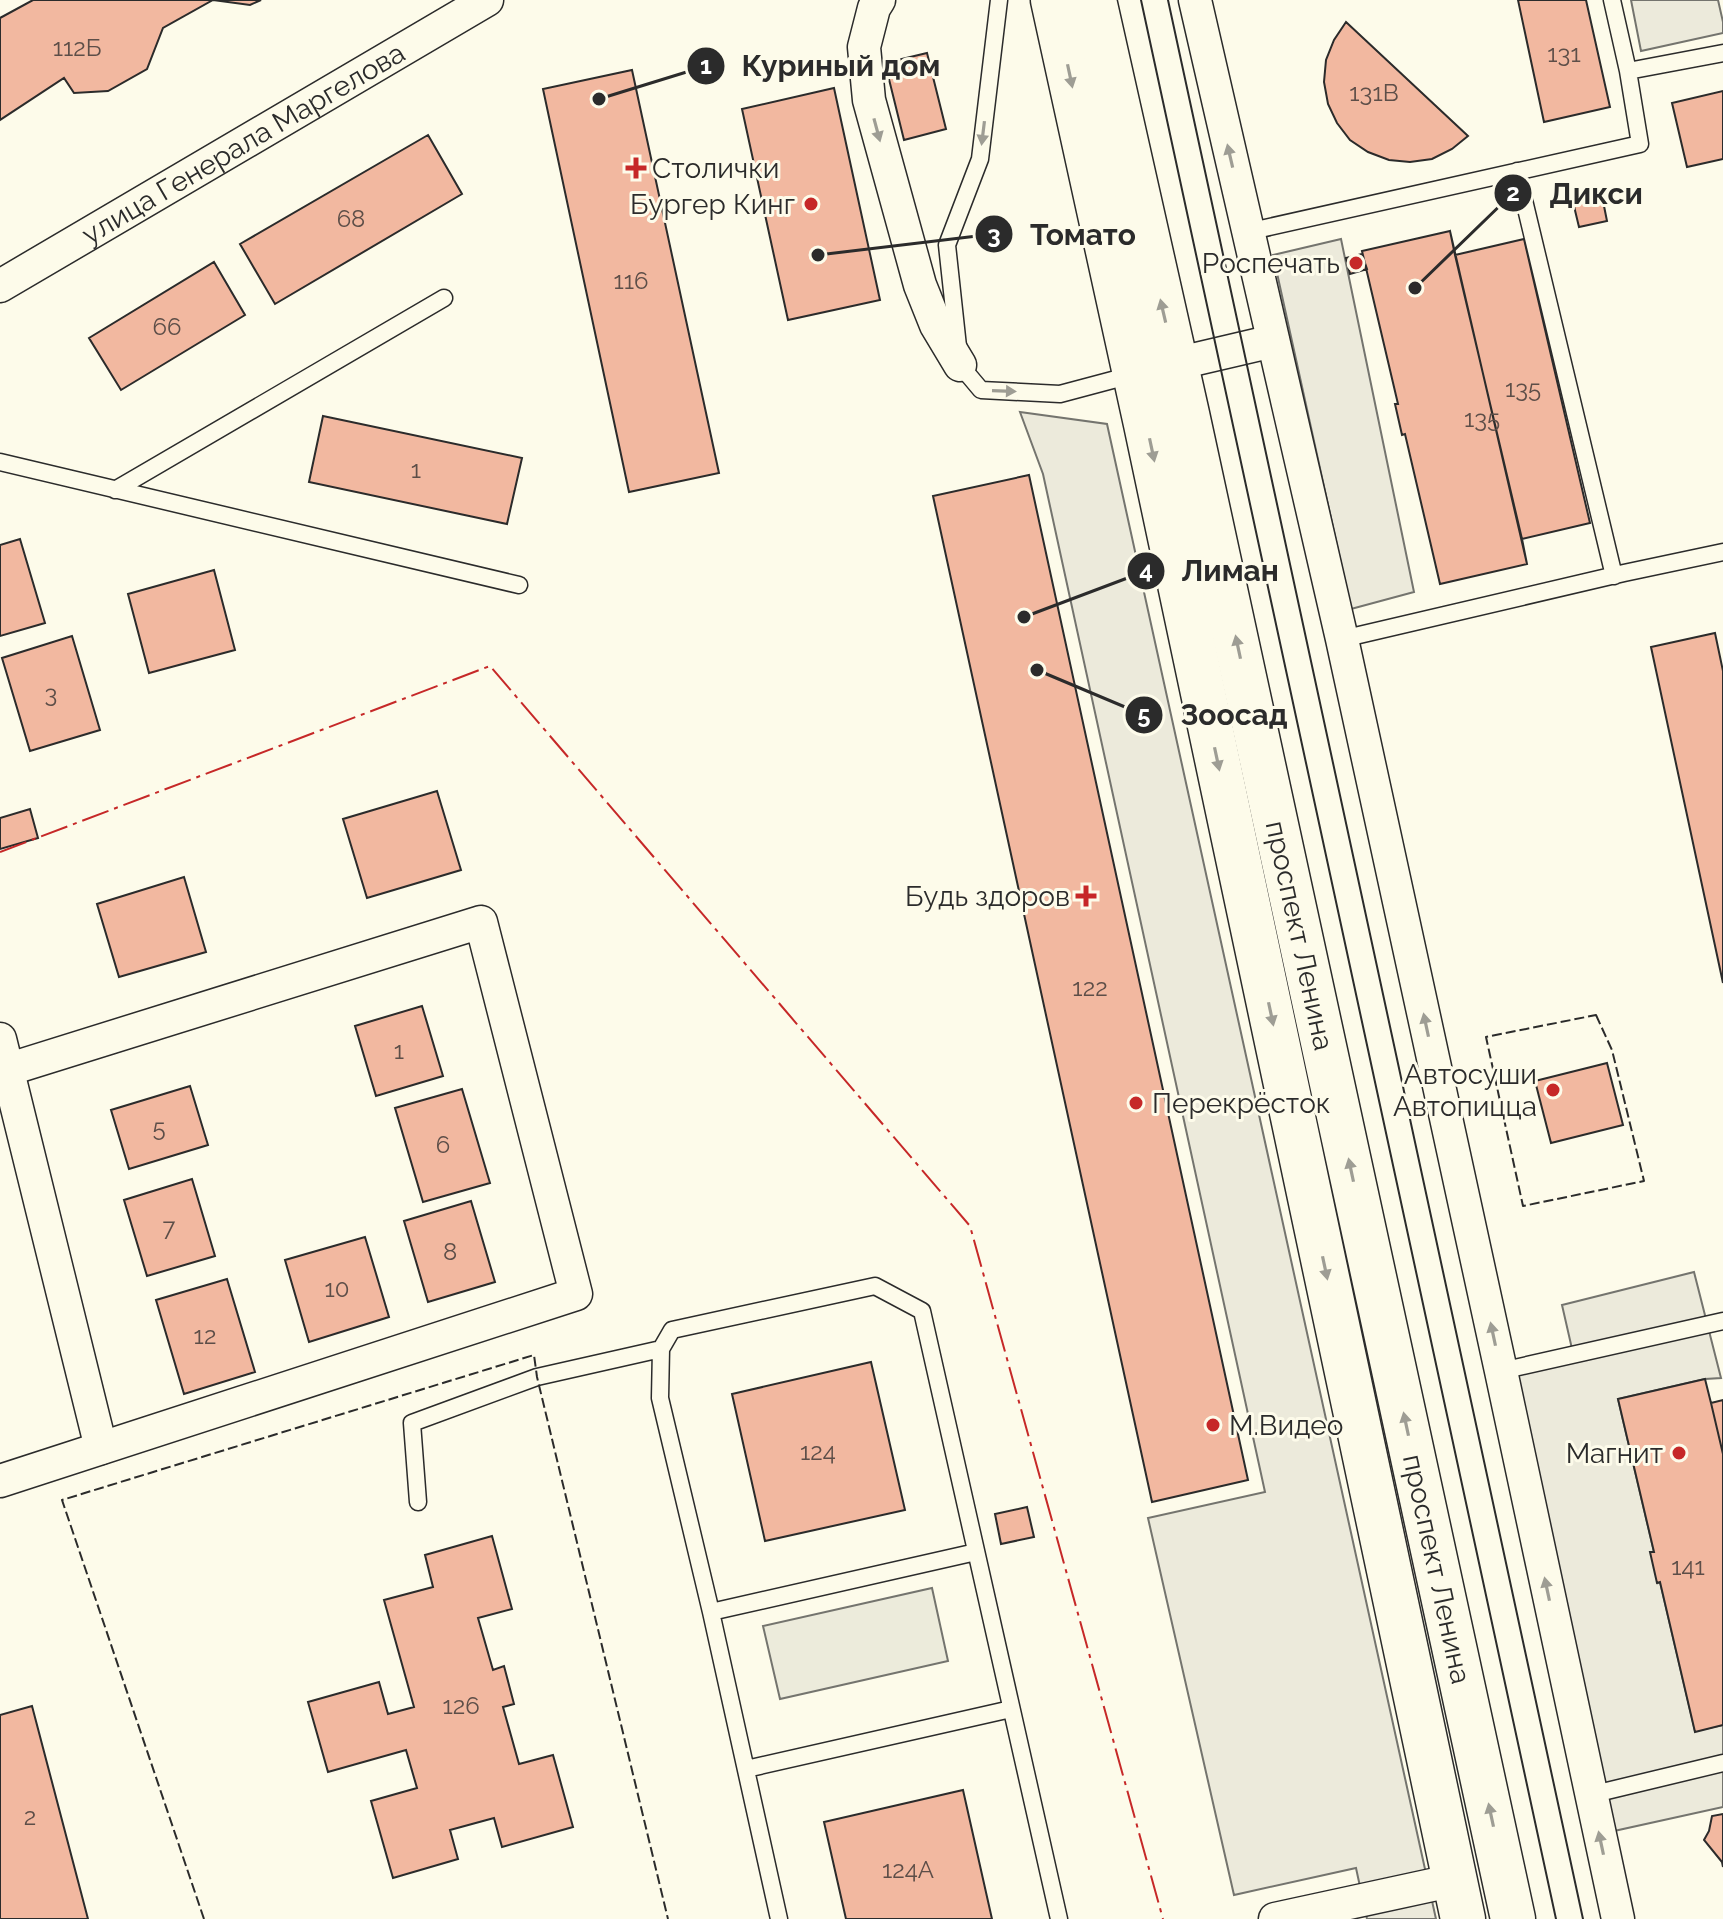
<svg xmlns="http://www.w3.org/2000/svg" width="1723" height="1919" font-family="Raleway,sans-serif">
<rect width="100%" height="100%" fill="#fdfbea"/>
<path fill="#ecebdb" stroke="#74746e" stroke-width="2" d="M 932,1588 L 948,1661 L 780,1699 L 763,1626 Z"/>
<path fill="#eceadb" stroke="#74746e" stroke-width="2" d="M 1631,0 L 1718,0 L 1723,22 L 1723,33 L 1641,51 Z
M 1341,239 L 1414,592 L 1351,609 L 1273,255 Z
M 1020,412 L 1107,424 L 1436,1919 L 1367,1919 L 1356,1868 L 1234,1895 L 1148,1518 L 1265,1492 L 1043,474 Z
M 1694,1272 L 1721,1378 L 1705,1379 L 1618,1399 L 1654,1552 L 1651,1552 L 1658,1583 L 1660,1582 L 1695,1731 L 1723,1725 L 1723,1807 L 1614,1831 L 1508,1375 L 1575,1362 L 1562,1305 Z"/>
<path fill="#f2b8a0" stroke="#2b2b2b" stroke-width="2" d="M 33,0 L 261,0 L 250,5 L 213,0 L 163,28 L 147,69 L 108,91 L 74,93 L 64,78 L 0,120 L 0,18 Z
M 1518,0 L 1586,0 L 1610,107 L 1544,122 Z
M 1346,22 L 1468,136 L 1452,149 L 1432,159 L 1410,162 L 1389,160 L 1368,152 L 1350,140 L 1337,123 L 1328,104 L 1324,82 L 1326,60 L 1334,40 Z
M 927,53 L 946,129 L 904,140 L 885,63 Z
M 632,70 L 719,473 L 629,492 L 543,89 Z
M 834,88 L 880,300 L 788,320 L 742,109 Z
M 1723,91 L 1723,159 L 1687,167 L 1672,103 Z
M 428,135 L 462,194 L 275,304 L 240,244 Z
M 1602,196 L 1607,221 L 1579,227 L 1573,202 Z
M 1450,231 L 1455,255 L 1524,239 L 1590,523 L 1522,539 L 1527,564 L 1440,584 L 1405,434 L 1402,435 L 1395,404 L 1398,404 L 1362,251 Z
M 1450,231 L 1527,564 L 1440,584 L 1405,434 L 1402,435 L 1395,404 L 1398,404 L 1362,251 Z
M 1524,239 L 1590,523 L 1522,539 L 1455,255 Z
M 1362,254 L 1367,269 L 1350,274 L 1346,258 Z
M 214,262 L 245,315 L 121,390 L 89,338 Z
M 323,416 L 522,458 L 507,524 L 309,482 Z
M 1029,475 L 1248,1480 L 1152,1502 L 933,496 Z
M 20,539 L 45,623 L 0,636 L 0,545 Z
M 214,570 L 235,650 L 149,673 L 128,594 Z
M 1715,633 L 1723,671 L 1723,983 L 1651,647 Z
M 72,636 L 100,730 L 30,751 L 2,658 Z
M 437,791 L 461,870 L 367,898 L 343,819 Z
M 30,809 L 38,838 L 0,849 L 0,818 Z
M 184,877 L 206,952 L 119,977 L 97,904 Z
M 422,1006 L 443,1076 L 376,1096 L 355,1026 Z
M 1607,1063 L 1623,1125 L 1551,1143 L 1535,1081 Z
M 190,1086 L 208,1145 L 129,1169 L 111,1110 Z
M 462,1089 L 490,1183 L 423,1202 L 395,1108 Z
M 192,1179 L 215,1256 L 147,1276 L 124,1200 Z
M 471,1201 L 495,1282 L 428,1302 L 404,1221 Z
M 365,1237 L 389,1317 L 309,1342 L 285,1260 Z
M 227,1279 L 255,1372 L 184,1394 L 156,1300 Z
M 871,1362 L 905,1510 L 765,1541 L 732,1394 Z
M 1705,1379 L 1711,1403 L 1723,1400 L 1723,1725 L 1695,1732 L 1660,1582 L 1657,1583 L 1650,1552 L 1654,1552 L 1618,1399 Z
M 1723,1400 L 1723,1454 L 1711,1403 Z
M 1027,1507 L 1034,1537 L 1001,1544 L 995,1514 Z
M 492,1536 L 512,1609 L 478,1618 L 493,1670 L 504,1666 L 514,1704 L 503,1707 L 519,1764 L 553,1755 L 573,1827 L 502,1847 L 494,1818 L 450,1830 L 458,1859 L 393,1878 L 371,1801 L 417,1788 L 406,1750 L 328,1772 L 308,1702 L 379,1682 L 388,1714 L 414,1707 L 384,1600 L 433,1587 L 425,1555 Z
M 32,1706 L 88,1919 L 0,1919 L 0,1715 Z
M 963,1790 L 992,1919 L 846,1919 L 824,1822 Z
M 1723,1814 L 1723,1867 L 1722,1862 L 1704,1840 L 1709,1831 L 1712,1816 Z"/>
<g fill="none" stroke-linecap="round" stroke-linejoin="round">
<g stroke="#2b2b2b" stroke-width="19">
<path id="service" d="M 999,0 L 980,159 L 947,245 L 960,365 L 981,390 L 1060,394 L 1135,374
M 1628,71 L 1723,53
M 1517,171 L 1614,576
M 1247,232 L 1640,144 L 1628,71 L 1612,0
M 0,462 L 519,585
M 115,490 L 444,298
M 1342,639 L 1624,573 L 1723,552
M 1501,1371 L 1723,1321
M 418,1502 L 412,1423 L 537,1377 L 661,1349
M 711,1612 L 976,1552
M 746,1769 L 1011,1709
M 1590,1795 L 1723,1763
M 779,1919 L 711,1612 L 660,1398 L 661,1349 L 672,1330 L 875,1286 L 922,1311 L 1059,1919"/>
</g>
<g stroke="#2b2b2b" stroke-width="35">
<g id="minor">
<path d="M 879,0 L 874,8 L 864,47 L 869,100 L 920,285 L 936,325 L 960,365"/>
<path d="M 1195,0 L 1342,639 L 1501,1371 L 1618,1919"/>
<path id="s1" d="M 0,286 L 487,0"/>
<path d="M 1175,364 L 1273,341"/>
<path d="M 0,1039 L 101,1448"/>
<path d="M 0,1072 L 481,922 L 576,1294 L 0,1481"/>
<path d="M 1275,1919 L 1455,1880"/>
</g>
</g>
<g stroke="#2b2b2b" stroke-width="47">
<g id="primary">
<path d="M 1053,0 L 1146,424 L 1463,1919"/>
<path id="s2" d="M 1094,0 L 1187,414 L 1513,1919"/>
</g>
</g>
<use href="#service" stroke="#fdfbea" stroke-width="16"/>
<use href="#minor" stroke="#fdfbea" stroke-width="32"/>
<use href="#primary" stroke="#fdfbea" stroke-width="44"/>
<path stroke="#2b2b2b" stroke-width="2" d="M 1141,0 L 1556,1919
M 1168,0 L 1583,1919"/>
<path stroke="#2b2b2b" stroke-width="2" stroke-dasharray="10 4" stroke-linecap="butt" d="M 1596,1015 L 1612,1050 L 1644,1181 L 1523,1206 L 1486,1037 Z
M 204,1919 L 62,1500 L 534,1355 L 537,1377 L 668,1919"/>
<path stroke="#c62828" stroke-width="2" stroke-dasharray="28 6 4 6" stroke-linecap="butt" d="M 0,852 L 490,666 L 970,1226 L 1163,1919"/>
</g>
<defs><path id="oneway-solid" d="M-6-.8H1V-3.2L6.5 0L1 3.2V.8H-6Z" transform="scale(2)"/></defs>
<g fill="#9e9d94">
<use href="#oneway-solid" transform="translate(1070 76) rotate(78)"/>
<use href="#oneway-solid" transform="translate(877 130) rotate(75)"/>
<use href="#oneway-solid" transform="translate(983 133) rotate(97)"/>
<use href="#oneway-solid" transform="translate(1230 156) rotate(-103)"/>
<use href="#oneway-solid" transform="translate(1163 311) rotate(-103)"/>
<use href="#oneway-solid" transform="translate(1004 391) rotate(2)"/>
<use href="#oneway-solid" transform="translate(1152 450) rotate(78)"/>
<use href="#oneway-solid" transform="translate(1238 647) rotate(-102)"/>
<use href="#oneway-solid" transform="translate(1217 759) rotate(78)"/>
<use href="#oneway-solid" transform="translate(1271 1014) rotate(78)"/>
<use href="#oneway-solid" transform="translate(1426 1025) rotate(-102)"/>
<use href="#oneway-solid" transform="translate(1351 1170) rotate(-102)"/>
<use href="#oneway-solid" transform="translate(1325 1268) rotate(78)"/>
<use href="#oneway-solid" transform="translate(1493 1334) rotate(-102)"/>
<use href="#oneway-solid" transform="translate(1406 1424) rotate(-102)"/>
<use href="#oneway-solid" transform="translate(1547 1589) rotate(-102)"/>
<use href="#oneway-solid" transform="translate(1491 1815) rotate(-102)"/>
<use href="#oneway-solid" transform="translate(1601 1843) rotate(-102)"/>
</g>
<g fill="#c62828" stroke="#fdfbea" stroke-width="3">
<path d="M632 156h8v8h8v8h-8v8h-8v-8h-8v-8h8z"/>
<circle cx="811" cy="204" r="8"/>
<circle cx="1356" cy="263" r="8"/>
<path d="M1082 884h8v8h8v8h-8v8h-8v-8h-8v-8h8z"/>
<circle cx="1553" cy="1090" r="8"/>
<circle cx="1136" cy="1103" r="8"/>
<circle cx="1213" cy="1425" r="8"/>
<circle cx="1679" cy="1453" r="8"/>
</g>
<g text-anchor="middle" stroke-width="6" stroke-linejoin="round" paint-order="stroke">
<g font-size="24" fill="#5d4e48">
<text x="77" y="56">112Б</text>
<text x="1564" y="62">131</text>
<text x="1374" y="101">131В</text>
<text x="351" y="227">68</text>
<text x="631" y="289">116</text>
<text x="167" y="335">66</text>
<text x="1523" y="397">135</text>
<text x="1482" y="427">135</text>
<text x="416" y="478">1</text>
<text x="51" y="702">3</text>
<text x="1090" y="996">122</text>
<text x="399" y="1059">1</text>
<text x="159" y="1136">5</text>
<text x="443" y="1153">6</text>
<text x="169" y="1236">7</text>
<text x="450" y="1260">8</text>
<text x="337" y="1297">10</text>
<text x="205" y="1344">12</text>
<text x="818" y="1460">124</text>
<text x="1688" y="1575">141</text>
<text x="461" y="1714">126</text>
<text x="30" y="1825">2</text>
<text x="908" y="1878">124А</text>
</g>
<g font-size="28" fill="#2b2b2b" stroke="#fdfbea">
<text dy="10" stroke="none"><textPath href="#s1" startOffset="282">улица Генерала Маргелова</textPath></text>
<text dy="10" stroke="none"><textPath href="#s2" startOffset="958">проспект Ленина</textPath></text>
<text dy="10" stroke="none"><textPath href="#s2" startOffset="1606">проспект Ленина</textPath></text>
</g>
<g font-size="28" fill="#2b2b2b" stroke="#fdfbea" text-anchor="end">
<text x="652" y="178" text-anchor="start">Столички</text>
<text x="795" y="214">Бургер Кинг</text>
<text x="1340" y="273">Роспечать</text>
<text x="1070" y="906">Будь здоров</text>
<text x="1537" y="1084">Автосуши<tspan x="1537" dy="32">Автопицца</tspan></text>
<text x="1152" y="1113" text-anchor="start">Перекрёсток</text>
<text x="1229" y="1435" text-anchor="start">М.Видео</text>
<text x="1663" y="1463">Магнит</text>
</g>
</g>
<path fill="none" stroke="#2b2b2b" stroke-width="3" d="M599 99L706 66M1415 288L1513 193M818 255L994 234M1024 617L1146 571M1037 670L1144 715"/>
<g fill="#2b2b2b" stroke="#fdfbea" stroke-width="3">
<circle cx="599" cy="99" r="8"/>
<circle cx="1415" cy="288" r="8"/>
<circle cx="818" cy="255" r="8"/>
<circle cx="1024" cy="617" r="8"/>
<circle cx="1037" cy="670" r="8"/>
<circle cx="706" cy="66" r="20"/>
<circle cx="1513" cy="193" r="20"/>
<circle cx="994" cy="234" r="20"/>
<circle cx="1146" cy="571" r="20"/>
<circle cx="1144" cy="715" r="20"/>
</g>
<g font-size="24" text-anchor="middle" font-weight="bold" fill="#fff">
<text x="706" y="74">1</text>
<text x="1513" y="201">2</text>
<text x="994" y="243">3</text>
<text x="1146" y="579">4</text>
<text x="1144" y="723">5</text>
</g>
<g font-size="30" text-anchor="middle" font-weight="bold" fill="#2b2b2b" stroke="#fdfbea" stroke-width="6" stroke-linejoin="round" paint-order="stroke">
<text x="841" y="76">Куриный дом</text>
<text x="1596" y="204">Дикси</text>
<text x="1083" y="245">Томато</text>
<text x="1230" y="581">Лиман</text>
<text x="1234" y="725">Зоосад</text>
</g>
</svg>
